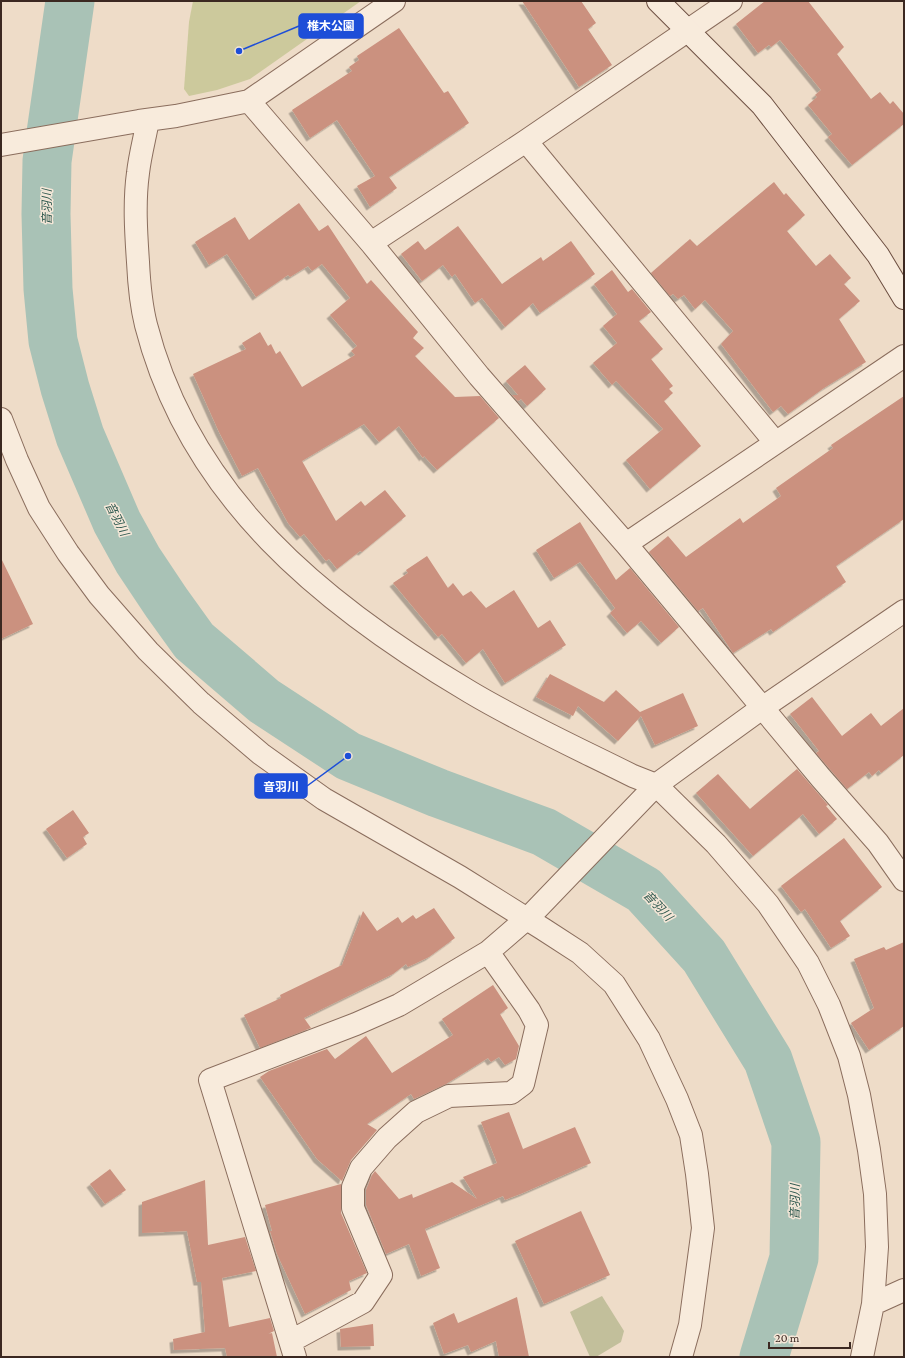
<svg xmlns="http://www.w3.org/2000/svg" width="905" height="1358" font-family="'Crimson Pro','Noto Sans JP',serif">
<defs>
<filter id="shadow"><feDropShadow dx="-3.5" dy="3.5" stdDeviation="0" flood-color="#0004"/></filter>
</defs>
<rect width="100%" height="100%" fill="#eedcc8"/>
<path fill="#ccc99c" d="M 193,1 L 361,1 L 250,79 L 217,90 L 189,96 L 184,89 L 189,22 Z"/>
<path fill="#c2bf9b" d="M 602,1296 L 624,1331 L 621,1342 L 596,1357 L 590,1357 L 570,1312 Z"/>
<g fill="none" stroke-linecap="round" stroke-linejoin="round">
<path stroke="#a9c2b6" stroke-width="49" d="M 70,1 L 47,161 L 46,214 L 48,289 L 53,341 L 65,388 L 80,436 L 117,522 L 138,560 L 166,602 L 194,641 L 264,701 L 348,756 L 438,793 L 544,832 L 644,890 L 704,956 L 768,1060 L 796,1142 L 794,1258 L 764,1357"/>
</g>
<path fill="#cb917f" filter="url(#shadow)" d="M 522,1 L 581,1 L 596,23 L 588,29 L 612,65 L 579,87 Z
M 765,1 L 808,1 L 844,47 L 837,54 L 871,99 L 880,92 L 890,104 L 893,101 L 904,114 L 904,124 L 852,165 L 828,137 L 832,134 L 808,105 L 817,97 L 815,95 L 821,90 L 780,40 L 771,47 L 769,45 L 758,53 L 736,24 Z
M 399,28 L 444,93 L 448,91 L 469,123 L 389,177 L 397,188 L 370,207 L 357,186 L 375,176 L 337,120 L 310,138 L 292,110 L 352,71 L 349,67 L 359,60 L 357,56 Z
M 774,182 L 784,195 L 786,193 L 805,215 L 787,231 L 816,266 L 830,254 L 851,278 L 844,284 L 860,301 L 839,319 L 866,362 L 824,388 L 788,414 L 781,406 L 773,412 L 721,344 L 733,331 L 705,300 L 695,309 L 684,295 L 678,299 L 673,294 L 670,296 L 651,273 L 690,239 L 697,246 Z
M 299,203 L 319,231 L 328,225 L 367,284 L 371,280 L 418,332 L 413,338 L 424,348 L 415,356 L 455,397 L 480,396 L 499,418 L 437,470 L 424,456 L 423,458 L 399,426 L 379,442 L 364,424 L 302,461 L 336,521 L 361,501 L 365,506 L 385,490 L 406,516 L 362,552 L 360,551 L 337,569 L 329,559 L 326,561 L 304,534 L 300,537 L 288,523 L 258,468 L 242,476 L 219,432 L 193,374 L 246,349 L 242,343 L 260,332 L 268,346 L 271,344 L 276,354 L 280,351 L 302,387 L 355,355 L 351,351 L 357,346 L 330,315 L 350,298 L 322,264 L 312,271 L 308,266 L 290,277 L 288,275 L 256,297 L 227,254 L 209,265 L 195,242 L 235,217 L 249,240 Z
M 458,226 L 502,284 L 541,257 L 543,261 L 571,241 L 595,274 L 540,313 L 533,303 L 505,327 L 482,298 L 475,303 L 455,274 L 452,277 L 443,265 L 422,281 L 401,254 L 418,241 L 425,250 Z
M 612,270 L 628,292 L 632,289 L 651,312 L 639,321 L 663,349 L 651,359 L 673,386 L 669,389 L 673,393 L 664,401 L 701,446 L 650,489 L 626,460 L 663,429 L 616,381 L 612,385 L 593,363 L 617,343 L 603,326 L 617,314 L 594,284 Z
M 525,365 L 546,389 L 527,406 L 521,399 L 518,401 L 512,395 L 518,395 L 506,381 Z
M 904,396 L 904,519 L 836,566 L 846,582 L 773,632 L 771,629 L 733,653 L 703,608 L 698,611 L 649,552 L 668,536 L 686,557 L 740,518 L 743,523 L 781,496 L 776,488 L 833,448 L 831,445 Z
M 580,522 L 616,580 L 630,568 L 679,627 L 661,643 L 641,621 L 627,633 L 610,613 L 615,608 L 580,562 L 554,578 L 536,550 Z
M 427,556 L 448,588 L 453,583 L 463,596 L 471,591 L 486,608 L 514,590 L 538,628 L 550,620 L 566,645 L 505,683 L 483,649 L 466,663 L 442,634 L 438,637 L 393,583 L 408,573 L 406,570 Z
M 1,558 L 33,624 L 1,639 Z
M 550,674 L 604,702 L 616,690 L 640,712 L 683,693 L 698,726 L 655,745 L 641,716 L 618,741 L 578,706 L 573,716 L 536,697 Z
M 812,697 L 842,736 L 871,713 L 881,726 L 904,708 L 904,755 L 881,773 L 879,770 L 872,776 L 869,772 L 847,789 L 816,753 L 819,751 L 790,714 Z
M 797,769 L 828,805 L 826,806 L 837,819 L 819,834 L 803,814 L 753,856 L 696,793 L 718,774 L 750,809 Z
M 73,810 L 89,833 L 83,837 L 87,844 L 67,858 L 46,829 Z
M 844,838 L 882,887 L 840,921 L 850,936 L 831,948 L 805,909 L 801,912 L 781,886 Z
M 434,908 L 455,938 L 429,957 L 408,967 L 406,964 L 393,974 L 304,1018 L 311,1028 L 260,1048 L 244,1015 L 281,998 L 280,995 L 342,965 L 363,911 L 377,931 L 398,917 L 402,923 L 413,915 L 416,919 Z
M 904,942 L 904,1026 L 869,1050 L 851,1023 L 874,1008 L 854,959 L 884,947 L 886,950 Z
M 493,985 L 508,1008 L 500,1014 L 519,1046 L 516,1059 L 505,1065 L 499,1057 L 491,1062 L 488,1058 L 446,1084 L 414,1099 L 411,1094 L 367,1124 L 377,1130 L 351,1160 L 342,1181 L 317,1159 L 260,1077 L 269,1071 L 327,1049 L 335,1059 L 366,1036 L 392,1073 L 453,1035 L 442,1019 Z
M 509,1112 L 523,1149 L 575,1127 L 591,1163 L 523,1193 L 505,1200 L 503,1196 L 425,1229 L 440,1268 L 421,1276 L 409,1244 L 386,1254 L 366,1205 L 366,1190 L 372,1175 L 375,1171 L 399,1199 L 412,1194 L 413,1198 L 452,1182 L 477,1199 L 463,1177 L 497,1163 L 481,1122 Z
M 110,1169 L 126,1190 L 105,1204 L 90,1184 Z
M 205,1180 L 208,1245 L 245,1237 L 256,1271 L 222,1278 L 229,1327 L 270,1318 L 274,1331 L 268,1334 L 272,1333 L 277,1357 L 227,1357 L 225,1348 L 174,1350 L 173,1339 L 205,1332 L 201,1282 L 197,1282 L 187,1231 L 142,1233 L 142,1202 Z
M 341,1184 L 341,1213 L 367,1273 L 349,1281 L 351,1290 L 305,1314 L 277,1254 L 270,1231 L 272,1231 L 265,1205 Z
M 581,1211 L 610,1275 L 544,1304 L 515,1241 Z
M 517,1297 L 529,1357 L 499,1357 L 496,1341 L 471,1352 L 468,1345 L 444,1354 L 433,1323 L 454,1313 L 458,1323 Z
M 373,1324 L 374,1346 L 341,1347 L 340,1329 Z"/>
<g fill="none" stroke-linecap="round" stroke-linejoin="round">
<g stroke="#8a6d5d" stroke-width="24">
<path id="street" d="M 249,101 L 371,243 L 479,376 L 626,544 L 821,778 L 878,843 L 904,880
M 148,120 C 145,137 140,155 138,173 C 134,202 136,233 138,262 C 139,283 141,305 146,325 C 190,497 323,605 470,692 C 522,723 579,749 633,776 L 656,785 L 716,844 L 768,904 L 808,963 L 829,1005 L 849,1056 L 859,1095 L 869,1150 L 875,1194 L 877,1247 L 873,1304 L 862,1357
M 526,141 L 775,442
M 1,145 L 139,121 L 176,116 L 249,101 L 394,1
M 371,243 L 526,141 L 731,1
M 1,419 L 17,460 L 39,508 L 68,553 L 99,595 L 148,651 L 201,703 L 261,754 L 324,799 L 460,877 L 543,929 L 580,953 L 614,984 L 649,1039 L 677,1099 L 691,1135 L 697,1174 L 703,1228 L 690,1325 L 681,1357
M 626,544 L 904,356
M 873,1304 L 904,1290
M 291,1341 L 363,1302 L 381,1275 L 353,1208 L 353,1187 L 361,1168 L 387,1138 L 416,1112 L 449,1096 L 511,1093 L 523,1084 L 537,1025 L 529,1010 L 488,952
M 295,1357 L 210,1080 L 356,1024 L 399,1005 L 488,952 L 532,914 L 656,785 L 762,708 L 904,611"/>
</g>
<g stroke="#6c4e40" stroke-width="24">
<path id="secondary" d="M 658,1 L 762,105 L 878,255 L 904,298"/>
</g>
<use href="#street" stroke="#f8ebdc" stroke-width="22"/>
<use href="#secondary" stroke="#f8ebdc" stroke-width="22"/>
</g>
<g text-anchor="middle" stroke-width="3" stroke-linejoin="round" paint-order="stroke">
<g font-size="12" font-style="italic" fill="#305a50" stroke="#f5e7d8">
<text transform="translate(47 207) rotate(-90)" y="4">音羽川</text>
<text transform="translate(117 519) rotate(63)" y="4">音羽川</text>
<text transform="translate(658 906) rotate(47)" y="4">音羽川</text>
<text transform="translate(795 1202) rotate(-89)" y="4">音羽川</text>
</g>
</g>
<path fill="none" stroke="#1d4ed8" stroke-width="1.5" d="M239 51L299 26M348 756L307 786"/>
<g fill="#1d4ed8" stroke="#f5e7d8" stroke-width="1.5">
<circle cx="239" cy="51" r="4"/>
<circle cx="348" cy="756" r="4"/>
</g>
<g fill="#1d4ed8" stroke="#1d4ed8" stroke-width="1.5">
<rect x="299" y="14" width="64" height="24" rx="4"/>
<rect x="255" y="774" width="52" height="24" rx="4"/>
</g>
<g font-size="12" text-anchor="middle" font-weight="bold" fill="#fff">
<text x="331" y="30">椎木公園</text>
<text x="281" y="791">音羽川</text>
</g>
<rect width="905" height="1358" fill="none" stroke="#3b2821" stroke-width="4"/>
<path d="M769 1342v6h81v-6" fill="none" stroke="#3b2821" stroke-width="2"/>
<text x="775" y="1342" font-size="12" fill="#3b2821" stroke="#f5e7d8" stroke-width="3" paint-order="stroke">20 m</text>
</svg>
